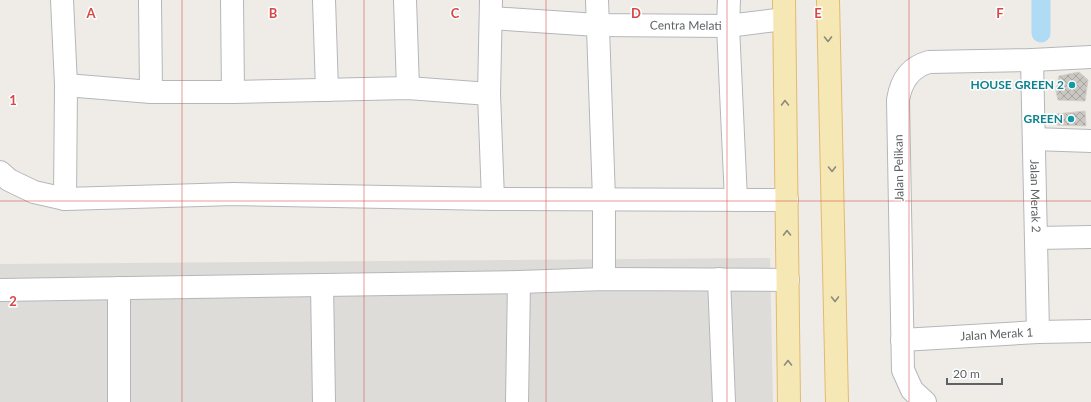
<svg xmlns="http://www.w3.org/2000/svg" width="1091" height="402" font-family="Lato,sans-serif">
<defs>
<pattern id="building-cross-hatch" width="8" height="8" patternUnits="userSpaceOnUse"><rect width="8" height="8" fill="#cac7c3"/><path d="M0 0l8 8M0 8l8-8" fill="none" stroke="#a7a5a2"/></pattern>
</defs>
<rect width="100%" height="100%" fill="#efece7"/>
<path fill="#dedcd9" d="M 770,258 L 773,402 L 0,402 L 0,264 Z"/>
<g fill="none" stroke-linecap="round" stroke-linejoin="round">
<path stroke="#b0dbf5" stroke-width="19" d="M 1041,0 L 1041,33"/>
</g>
<path fill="url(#building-cross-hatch)" stroke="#d3cec6" d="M 1079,72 L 1088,80 L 1085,101 L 1058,100 L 1056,91 L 1059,76 Z
M 1085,111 L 1086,126 L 1057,125 L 1056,114 Z"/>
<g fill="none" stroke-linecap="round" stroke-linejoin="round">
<g stroke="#b4b7ba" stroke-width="24">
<g id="minor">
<path d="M 62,0 L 66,85 L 65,199"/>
<path d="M 150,0 L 151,92"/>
<path d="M 232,0 L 233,92"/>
<path d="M 324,0 L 327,90"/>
<path d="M 405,0 L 408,88"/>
<path d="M 491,0 L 489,94 L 493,199"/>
<path d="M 597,0 L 604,199 L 604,279"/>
<path d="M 729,0 L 728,26 L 736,200"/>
<path id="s1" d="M 491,18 L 597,25 L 728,26 L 784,19"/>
<path id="s2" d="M 1032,60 L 1038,332"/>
<path d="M 66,85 L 151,92 L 233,92 L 408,88 L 489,94"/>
<path d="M 1034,139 L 1091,141"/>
<path d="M 0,172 L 9,180 L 34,192 L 65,199 L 234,194 L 493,199 L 787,200"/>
<path d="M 1037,238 L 1091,237"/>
<path d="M 719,279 L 724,402"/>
<path d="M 322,285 L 324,402"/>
<path d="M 119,288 L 119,402"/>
<path d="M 0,290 L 519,282 L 604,279 L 788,280"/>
<path id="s3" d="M 902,340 L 1038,332 L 1091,331"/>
<path d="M 517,402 L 519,282"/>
<path d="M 925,402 L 912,390 L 903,370 L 898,100 C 901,81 910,67 929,62 L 1032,60 L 1091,57"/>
</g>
</g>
<g stroke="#e2ba6d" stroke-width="24">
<path id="major" d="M 784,0 L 789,402
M 828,0 L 837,402"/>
</g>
<use href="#minor" stroke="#fff" stroke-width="22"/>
<use href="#major" stroke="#f6e8b4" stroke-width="22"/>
</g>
<defs><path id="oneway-chevron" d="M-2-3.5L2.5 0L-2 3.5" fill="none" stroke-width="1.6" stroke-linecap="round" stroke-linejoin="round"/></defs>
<g stroke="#8c8a7d">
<use href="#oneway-chevron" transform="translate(828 39) rotate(89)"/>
<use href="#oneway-chevron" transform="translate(785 103) rotate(-91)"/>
<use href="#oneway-chevron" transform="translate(832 169) rotate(89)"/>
<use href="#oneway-chevron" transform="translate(787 233) rotate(-91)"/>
<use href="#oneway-chevron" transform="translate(835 299) rotate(89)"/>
<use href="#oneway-chevron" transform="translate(788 363) rotate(-90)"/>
</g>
<path fill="none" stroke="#d64846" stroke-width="1" stroke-opacity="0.55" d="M 182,0 L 182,402M 364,0 L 364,402M 546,0 L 546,402M 727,0 L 727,402M 909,0 L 909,402M 0,201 L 1091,201"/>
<g fill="#0f9aa8" stroke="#fff" stroke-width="1.5">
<circle cx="1072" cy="85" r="4"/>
<circle cx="1071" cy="119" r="4"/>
</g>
<g text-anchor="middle" stroke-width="3" stroke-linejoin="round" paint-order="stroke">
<g font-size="12" fill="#5e6265" stroke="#fff">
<text dy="4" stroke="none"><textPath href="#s1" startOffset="195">Centra Melati</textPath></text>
<text transform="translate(899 168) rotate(-91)" y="4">Jalan Pelikan</text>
<text dy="4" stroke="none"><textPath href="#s2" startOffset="136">Jalan Merak 2</textPath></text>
<text dy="4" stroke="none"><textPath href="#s3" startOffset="95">Jalan Merak 1</textPath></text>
</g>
<g font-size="12" font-weight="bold" fill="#0d838f" stroke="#fff" text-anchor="end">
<text x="1064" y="89">HOUSE GREEN 2</text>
<text x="1063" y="123">GREEN</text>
</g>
</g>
<g font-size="13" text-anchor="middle" font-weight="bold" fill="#d64846" stroke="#fff" stroke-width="3" stroke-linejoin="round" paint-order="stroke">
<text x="91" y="18">A</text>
<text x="273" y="18">B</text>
<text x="455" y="18">C</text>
<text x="636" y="18">D</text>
<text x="818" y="18">E</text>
<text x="1000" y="18">F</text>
<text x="13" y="105">1</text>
<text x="13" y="306">2</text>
</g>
<path d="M947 378v6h55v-6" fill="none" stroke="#5e6265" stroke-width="2"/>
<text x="953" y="378" font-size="12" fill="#5e6265" stroke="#ffffff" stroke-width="3" paint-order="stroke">20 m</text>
</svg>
